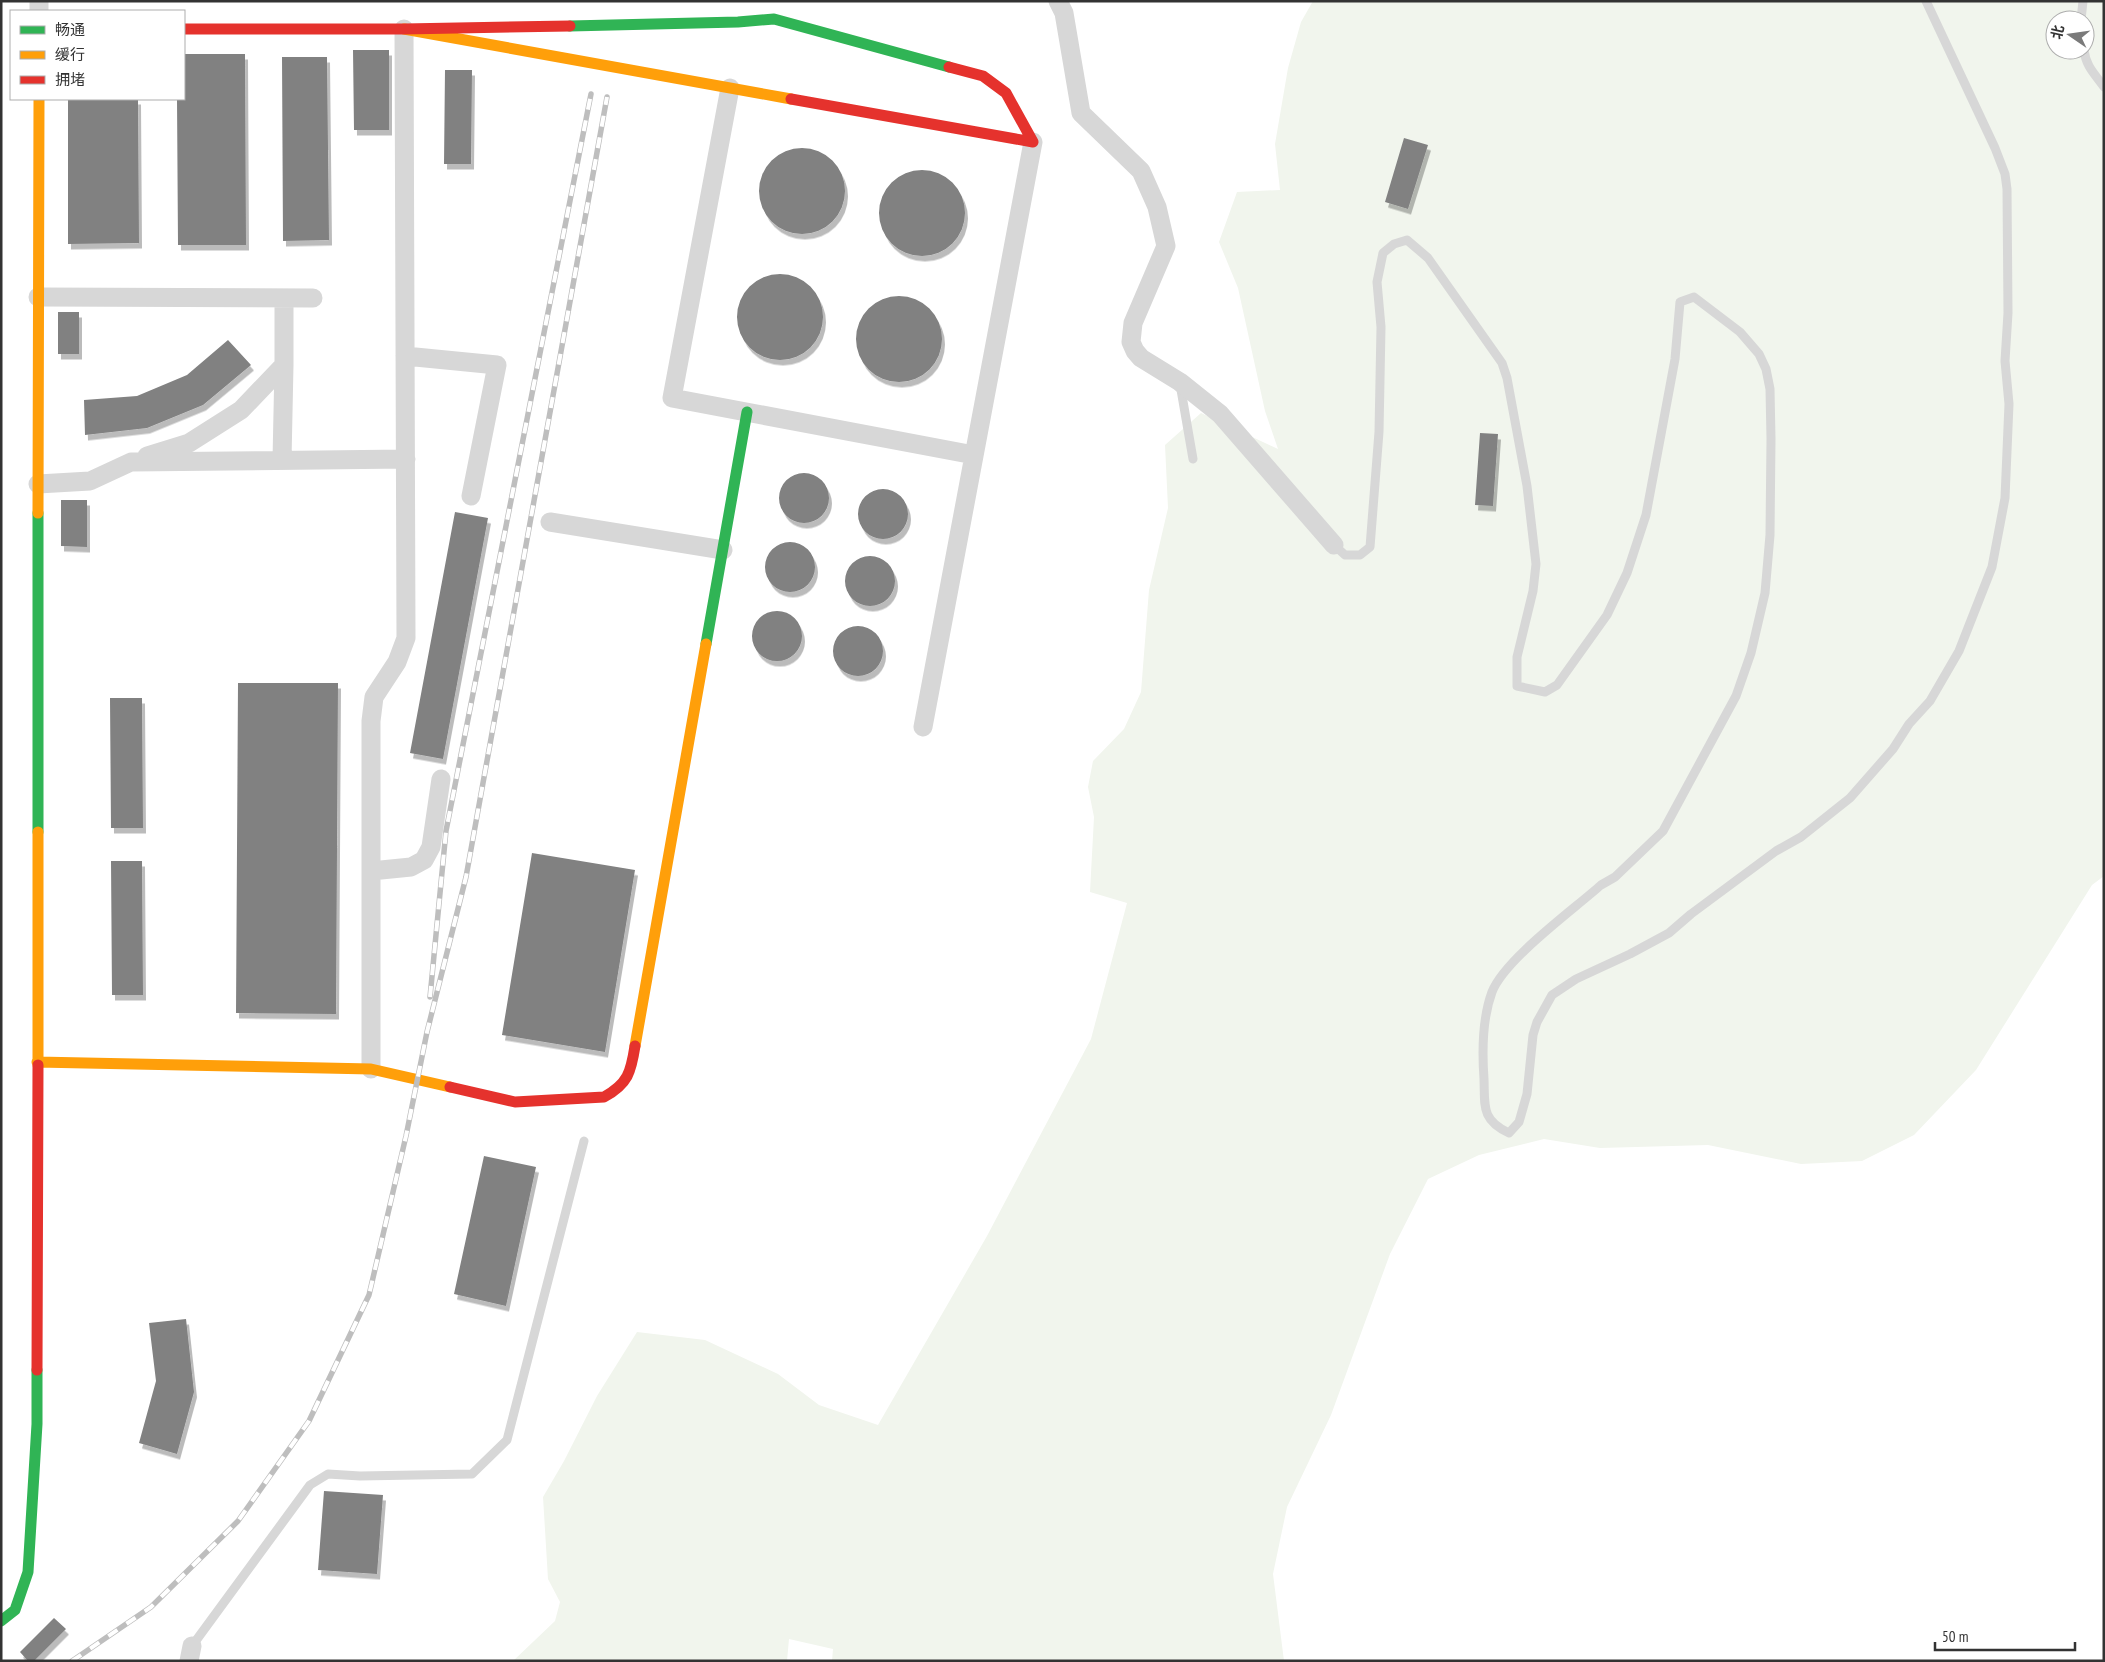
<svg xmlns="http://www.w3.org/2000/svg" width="2105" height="1662" font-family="'PT Sans Narrow','Noto Sans SC',sans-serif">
<defs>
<filter id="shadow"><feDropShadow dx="3" dy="5.5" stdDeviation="0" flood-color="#0004"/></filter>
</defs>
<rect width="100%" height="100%" fill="#fff"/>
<path fill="#f1f5ed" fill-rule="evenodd" d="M 1313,1 L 2104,1 L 2104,876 L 2092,885 L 1976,1070 L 1914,1135 L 1862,1161 L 1801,1164 L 1708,1145 L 1600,1148 L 1544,1139 L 1479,1155 L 1428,1179 L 1390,1254 L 1331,1415 L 1287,1507 L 1273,1574 L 1284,1661 L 832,1661 L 833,1649 L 789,1639 L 787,1661 L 513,1661 L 555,1621 L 560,1602 L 548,1579 L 543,1497 L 564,1461 L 597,1396 L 637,1332 L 705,1340 L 778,1374 L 819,1405 L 878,1425 L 987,1236 L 1091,1039 L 1127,903 L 1090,892 L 1094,817 L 1088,787 L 1093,761 L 1124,729 L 1141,692 L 1149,590 L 1168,508 L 1165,445 L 1201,413 L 1278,449 L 1265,411 L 1238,288 L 1219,242 L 1237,192 L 1280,190 L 1275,144 L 1288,68 L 1301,22 ZM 2055,20 L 2085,20 L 2085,50 L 2055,50 Z"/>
<path fill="#818181" filter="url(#shadow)" d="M 353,50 L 389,50 L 389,130 L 354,130 Z
M 184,54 L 245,54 L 246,245 L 178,245 L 177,99 L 184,99 Z
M 282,57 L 327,57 L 329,240 L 283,241 Z
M 445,70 L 472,70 L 471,164 L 444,164 Z
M 68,99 L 138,99 L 139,243 L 68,244 Z
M 1404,138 L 1428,145 L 1408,209 L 1385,202 Z
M759 191a43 43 0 1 1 86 0a43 43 0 1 1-86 0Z
M879 213a43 43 0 1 1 86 0a43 43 0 1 1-86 0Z
M737 317a43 43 0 1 1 86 0a43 43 0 1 1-86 0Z
M856 339a43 43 0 1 1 86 0a43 43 0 1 1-86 0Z
M 58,312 L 79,312 L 79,354 L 58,354 Z
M 228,340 L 251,365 L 203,405 L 147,428 L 85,435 L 84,400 L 137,396 L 187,375 Z
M 1480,433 L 1498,434 L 1493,506 L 1475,505 Z
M779 498a25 25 0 1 1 50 0a25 25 0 1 1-50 0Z
M858 514a25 25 0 1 1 50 0a25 25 0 1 1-50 0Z
M 61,500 L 87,500 L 87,547 L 61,546 Z
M 455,512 L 488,518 L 443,759 L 410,753 Z
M765 567a25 25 0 1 1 50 0a25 25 0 1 1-50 0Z
M845 581a25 25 0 1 1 50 0a25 25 0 1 1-50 0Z
M752 636a25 25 0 1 1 50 0a25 25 0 1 1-50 0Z
M833 651a25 25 0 1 1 50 0a25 25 0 1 1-50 0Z
M 238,683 L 338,683 L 336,1014 L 236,1013 Z
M 110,698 L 142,698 L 143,828 L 111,828 Z
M 532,853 L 635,870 L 605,1052 L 502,1035 Z
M 111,861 L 142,861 L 143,995 L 112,995 Z
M 484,1156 L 536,1167 L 506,1306 L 454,1294 Z
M 186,1319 L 194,1392 L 177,1454 L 139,1443 L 156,1381 L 149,1323 Z
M 324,1491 L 383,1495 L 377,1574 L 318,1570 Z
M 54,1618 L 66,1629 L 34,1661 L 28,1661 L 20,1652 Z"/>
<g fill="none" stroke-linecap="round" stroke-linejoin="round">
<path stroke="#d7d7d7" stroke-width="9" d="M 2081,20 L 2083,1
M 2084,50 C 2086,67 2095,74 2104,87
M 1180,384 L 1193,459
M 1334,545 L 1345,555 L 1360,555 L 1370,547 L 1379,432 L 1381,327 L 1377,282 L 1383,253 L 1394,244 L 1407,240 L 1428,258 L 1502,363 L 1507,378 L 1527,486 L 1536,564 L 1533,591 L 1517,657 L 1517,686 L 1545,692 L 1557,685 L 1607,615 L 1627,573 L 1646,515 L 1675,359 L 1680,302 L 1694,297 L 1740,332 L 1759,354 L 1766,369 L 1770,389 L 1771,439 L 1770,535 L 1765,593 L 1751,653 L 1736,696 L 1663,831 L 1615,877 L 1601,885 C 1573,910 1505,959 1492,992 C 1482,1019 1482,1051 1484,1079 C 1485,1106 1481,1120 1509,1133 L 1519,1122 L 1527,1094 L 1533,1035 L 1537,1022 L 1552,995 L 1576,979 L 1630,954 L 1669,933 L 1691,914 L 1776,851 L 1801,837 L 1850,798 L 1893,749 L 1909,724 L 1930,701 L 1959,651 L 1992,567 L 2005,498 L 2009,404 L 2005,361 L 2008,313 L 2007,189 L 2005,174 L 1995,148 L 1926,1
M 192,1646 L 310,1485 L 328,1474 L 360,1476 L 472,1474 L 507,1440 L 584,1141"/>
<path stroke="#d7d7d7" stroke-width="19" d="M 1058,1 L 1064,13 L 1081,113 L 1141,171 L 1157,207 L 1166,246 L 1133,323 L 1131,342 L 1135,351 L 1141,358 L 1180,382 L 1220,414 L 1334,545
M 39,11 L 39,1
M 730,88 L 672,398 L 974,455
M 38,297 L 313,298
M 405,356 L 497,365 L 471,496
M 147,456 L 189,443 L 241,410 L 284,365 L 284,298
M 282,460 L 284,365
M 38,484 L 90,481 L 131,462 L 406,459
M 550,522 L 723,550
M 923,727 L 1033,142
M 371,871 L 411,867 L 424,860 L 431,847 L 441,779
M 371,1069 L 371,721 L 374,697 L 397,662 L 406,638 L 404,29
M 189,1661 L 192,1646"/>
<path stroke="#30b455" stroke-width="11" d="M 570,26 L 738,22 L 774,19 L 949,67
M 706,644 L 747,412
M 38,832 L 38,513
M 1,1621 L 15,1610 L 28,1572 L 37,1424 L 37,1370"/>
<path stroke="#ff9f0a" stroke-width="11" d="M 404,29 L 791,99
M 38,513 L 39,99
M 635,1046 L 706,644
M 37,1062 L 371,1069 L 450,1087
M 38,1065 L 38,832"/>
<path stroke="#e5322d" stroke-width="11" d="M 184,29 L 404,29 L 570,26
M 791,99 L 1033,142 L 1006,93 L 983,76 L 949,67
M 450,1087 L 515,1102 L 604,1097 C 628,1084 631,1072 635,1046
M 37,1370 L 38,1065"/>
<g stroke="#bebebe" stroke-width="5.5">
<path id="rail" d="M 430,997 L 446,831 L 591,94
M 72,1661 L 151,1607 L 238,1521 L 309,1421 L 369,1295 L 406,1136 L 427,1032 L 466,877 L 607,97"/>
</g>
<use href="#rail" stroke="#fff" stroke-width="4" stroke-dasharray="11" stroke-linecap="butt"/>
</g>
<rect width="2105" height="1662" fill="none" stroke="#333333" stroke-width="5"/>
<rect x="10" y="10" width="175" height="90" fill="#ffffff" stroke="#adadad"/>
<rect x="20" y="26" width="25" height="8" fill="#30b455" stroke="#adadad"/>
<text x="55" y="35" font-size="15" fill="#333333">畅通</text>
<rect x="20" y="51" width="25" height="8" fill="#ff9f0a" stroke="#adadad"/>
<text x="55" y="60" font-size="15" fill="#333333">缓行</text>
<rect x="20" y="76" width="25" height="8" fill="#e5322d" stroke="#adadad"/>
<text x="55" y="85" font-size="15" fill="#333333">拥堵</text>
<g transform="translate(2070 35) rotate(283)"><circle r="24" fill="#ffffff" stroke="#adadad"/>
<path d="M0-4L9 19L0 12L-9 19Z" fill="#7a7a7a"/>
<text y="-8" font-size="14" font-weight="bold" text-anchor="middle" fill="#333333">北</text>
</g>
<path d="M1935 1642v8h140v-8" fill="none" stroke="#333333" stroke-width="2.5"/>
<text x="1942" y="1642" font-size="15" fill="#333333" stroke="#ffffff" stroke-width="4" paint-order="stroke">50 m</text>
</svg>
